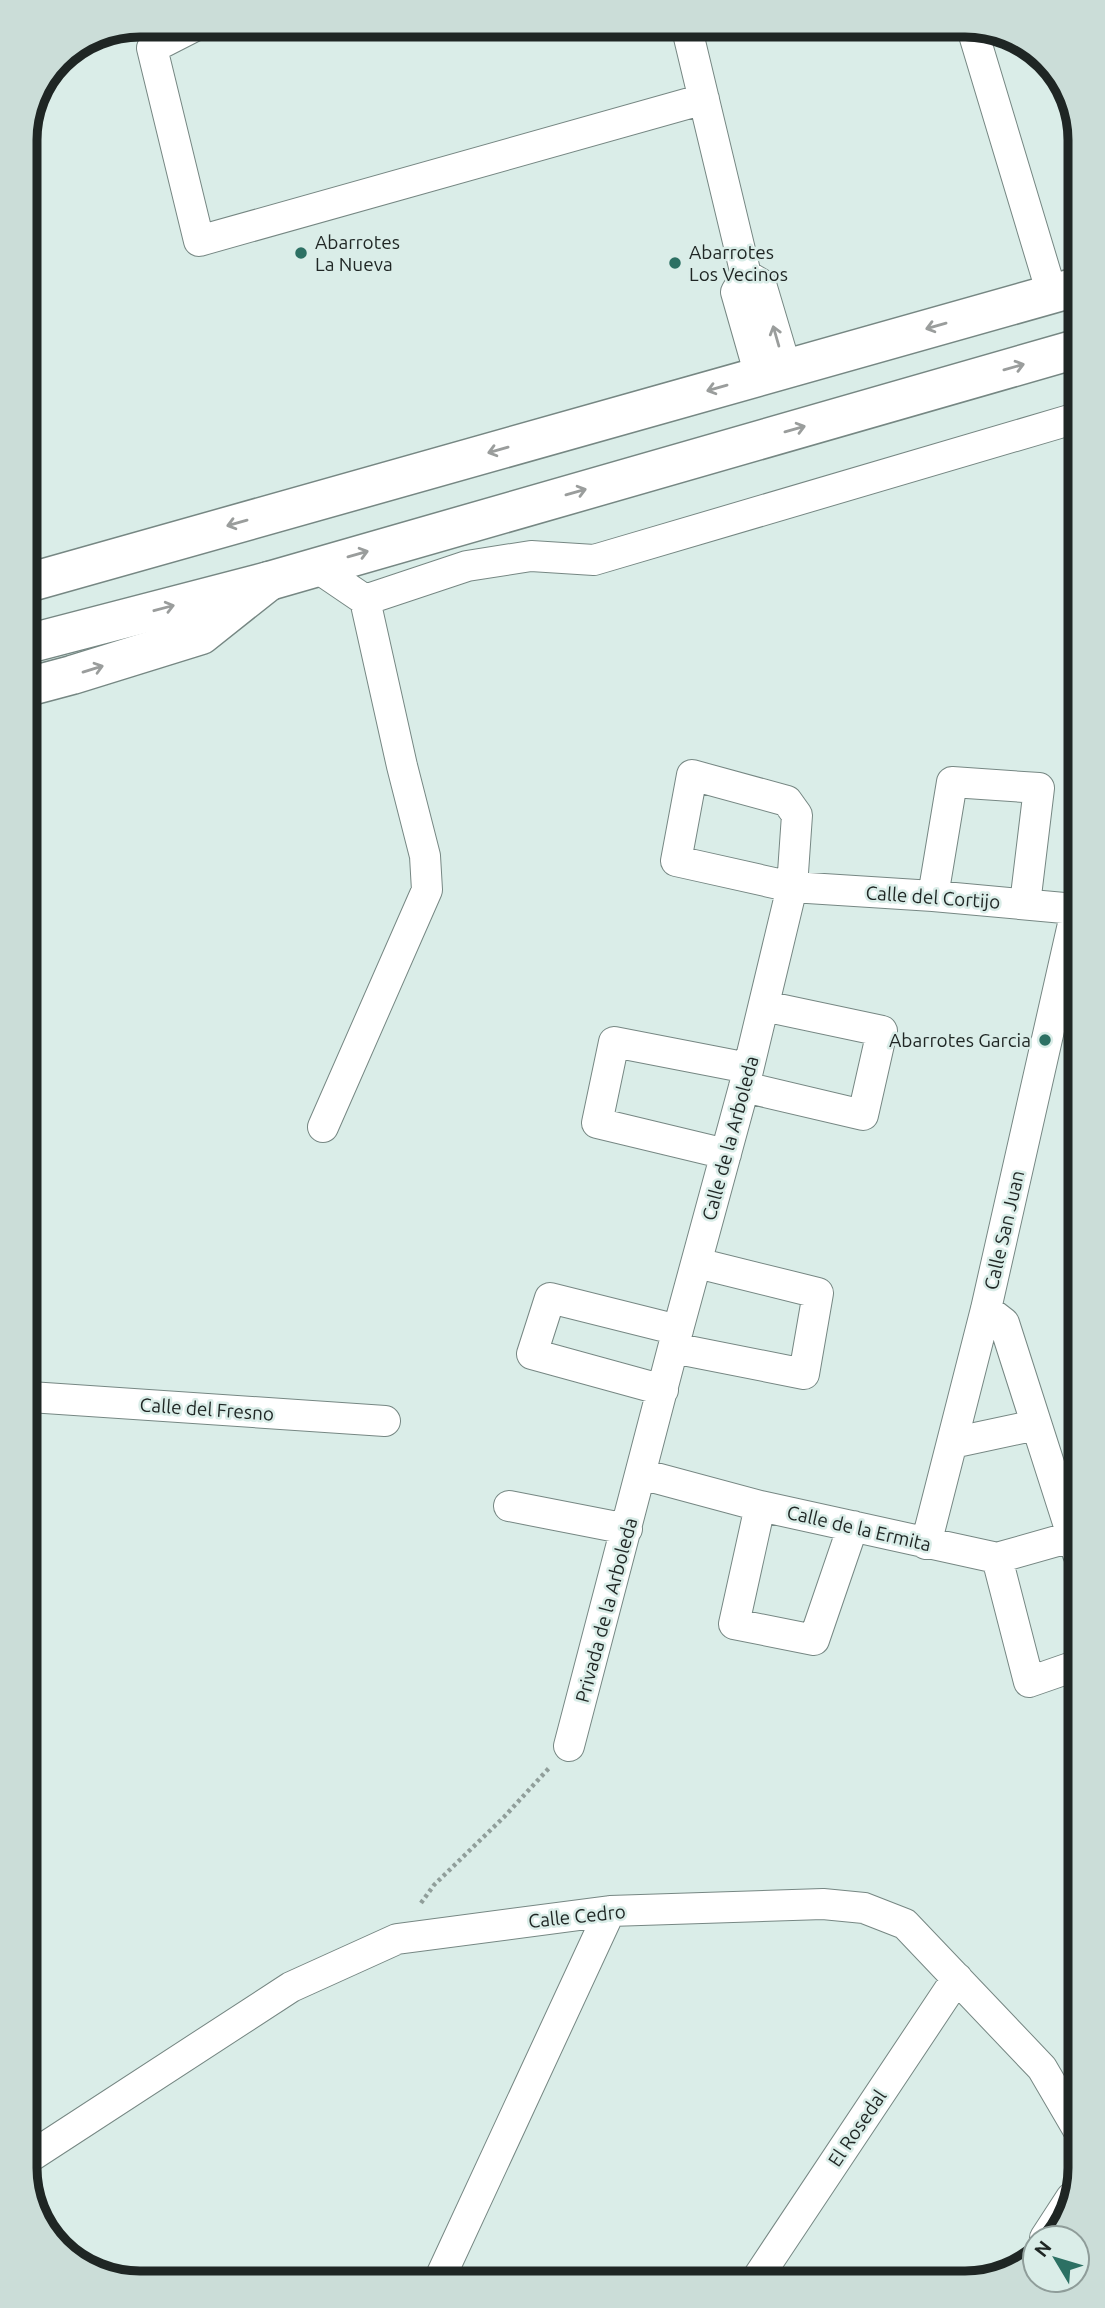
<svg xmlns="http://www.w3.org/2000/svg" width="1105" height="2308" font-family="Ubuntu,sans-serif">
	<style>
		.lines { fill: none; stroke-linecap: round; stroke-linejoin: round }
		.minor-casing { stroke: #768783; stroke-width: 32 }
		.primary-casing { stroke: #768783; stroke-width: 41 }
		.trunk-casing { stroke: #768783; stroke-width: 41 }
		.path { stroke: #909e9a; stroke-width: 4.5; stroke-dasharray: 3.5 3.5; stroke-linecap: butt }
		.minor { stroke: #fff; stroke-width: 30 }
		.primary { stroke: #fff; stroke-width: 38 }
		.trunk { stroke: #fff; stroke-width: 38 }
		.oneway { stroke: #9a9d9c }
		.poi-dot { fill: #2c7063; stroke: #daede8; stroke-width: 2.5 }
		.labels { text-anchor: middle; stroke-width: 5; stroke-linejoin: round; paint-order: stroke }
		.poi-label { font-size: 19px; fill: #1f2624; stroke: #daede8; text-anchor: start }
		.street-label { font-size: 19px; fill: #1f2624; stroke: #daede8 }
		.rim { fill: none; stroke: #1f2624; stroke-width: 9 }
	</style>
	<rect width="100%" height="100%" fill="#daede8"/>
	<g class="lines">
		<defs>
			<path id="minor" d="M 197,25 L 152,48 L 199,241 L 704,99
				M 686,25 L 746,275 L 736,292 L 760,376
				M 971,25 L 1052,294
				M 746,275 L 761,284 L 786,368
				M 315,566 L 365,600 L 402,766 L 425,856 L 427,890 L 323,1127
				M 365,600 L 467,566 L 531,556 L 594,560 L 1073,419
				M 933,896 L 952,782 L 1039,788 L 1025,904
				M 744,1087 L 863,1115 L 882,1031 L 764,1006
				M 726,1154 L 597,1123 L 614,1042 L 748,1068
				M 986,1309 L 1004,1323 L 1078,1554
				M 673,1348 L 804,1374 L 818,1293 L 697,1263
				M 663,1390 L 532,1354 L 550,1298 L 678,1330
				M 30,1397 L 385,1421
				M 952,1443 L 1036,1425
				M 641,1474 L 760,1506 L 997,1558 L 1078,1535
				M 509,1506 L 627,1529
				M 760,1506 L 734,1624 L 814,1640 L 853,1526
				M 926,1544 L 986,1309 L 1075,915
				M 997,1558 L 1029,1682 L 1078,1665
				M 569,1746 L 673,1348 L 744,1087 L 792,887 L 797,815 L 787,801 L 692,775 L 676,861 L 792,887 L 933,896 L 1075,909
				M 33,2155 L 291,1987 L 397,1939 L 610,1911 L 823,1904 L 864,1908 L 905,1924 L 1042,2068 L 1080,2133
				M 1045,2238 L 1071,2198
				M 758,2277 L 957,1978
				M 439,2280 L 610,1911"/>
			<path id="primary" d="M 27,583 L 1073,288
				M 27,644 L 269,581 L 1073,350"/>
			<path id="trunk" d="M 27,687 L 72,675 L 201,635 L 269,581"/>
		</defs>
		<use href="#minor" class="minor-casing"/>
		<use href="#primary" class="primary-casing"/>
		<use href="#trunk" class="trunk-casing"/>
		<path class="path" d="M 421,1903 L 434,1885 L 504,1817 L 550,1767"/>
		<use href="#minor" class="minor"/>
		<use href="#primary" class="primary"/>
		<use href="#trunk" class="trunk"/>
	</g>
	<defs><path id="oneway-shaft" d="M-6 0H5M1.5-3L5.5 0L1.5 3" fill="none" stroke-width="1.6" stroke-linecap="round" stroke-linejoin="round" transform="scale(1.75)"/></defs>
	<g class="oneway">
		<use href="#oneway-shaft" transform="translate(936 326) rotate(164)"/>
		<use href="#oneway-shaft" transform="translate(776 336) rotate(-106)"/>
		<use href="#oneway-shaft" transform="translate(1014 367) rotate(-16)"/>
		<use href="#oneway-shaft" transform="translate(717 388) rotate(164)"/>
		<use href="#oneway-shaft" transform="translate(795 429) rotate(-16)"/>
		<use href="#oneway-shaft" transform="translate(498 450) rotate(164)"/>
		<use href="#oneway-shaft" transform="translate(576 492) rotate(-16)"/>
		<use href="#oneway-shaft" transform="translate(237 523) rotate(164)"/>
		<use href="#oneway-shaft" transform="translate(358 554) rotate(-16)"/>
		<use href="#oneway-shaft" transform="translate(164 608) rotate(-15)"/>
		<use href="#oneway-shaft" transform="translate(93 669) rotate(-17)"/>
	</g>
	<g class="poi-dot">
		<circle cx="301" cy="253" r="7"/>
		<circle cx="675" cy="263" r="7"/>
		<circle cx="1045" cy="1040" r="7"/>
	</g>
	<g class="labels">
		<g class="poi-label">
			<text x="315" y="249">Abarrotes<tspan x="315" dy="22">La Nueva</tspan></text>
			<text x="689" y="259">Abarrotes<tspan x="689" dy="22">Los Vecinos</tspan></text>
			<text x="1031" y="1047" text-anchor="end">Abarrotes Garcia</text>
		</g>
		<g class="street-label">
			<text transform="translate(933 897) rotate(4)" y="7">Calle del Cortijo</text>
			<text transform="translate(730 1138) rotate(-75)" y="7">Calle de la Arboleda</text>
			<text transform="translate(1004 1230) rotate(-77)" y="7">Calle San Juan</text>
			<text transform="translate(207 1409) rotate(4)" y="7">Calle del Fresno</text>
			<text transform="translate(859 1528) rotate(13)" y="7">Calle de la Ermita</text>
			<text transform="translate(606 1610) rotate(-75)" y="7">Privada de la Arboleda</text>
			<text transform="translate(577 1916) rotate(-6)" y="7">Calle Cedro</text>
			<text transform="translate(857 2128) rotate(-56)" y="7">El Rosedal</text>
		</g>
	</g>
	<path d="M0 0H1105V2308H0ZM140 37H965A103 103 0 0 1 1068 140V2168A103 103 0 0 1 965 2271H140A103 103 0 0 1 37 2168V140A103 103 0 0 1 140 37Z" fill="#cbddd8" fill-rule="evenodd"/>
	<path class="rim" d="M140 37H965A103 103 0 0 1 1068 140V2168A103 103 0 0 1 965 2271H140A103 103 0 0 1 37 2168V140A103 103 0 0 1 140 37Z"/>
	<g transform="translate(1056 2259) rotate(308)"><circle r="33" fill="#daede8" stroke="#8f9d9a" stroke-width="2"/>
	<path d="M0-5L12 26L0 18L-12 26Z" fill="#2c7063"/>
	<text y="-10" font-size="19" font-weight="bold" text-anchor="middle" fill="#1f2624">N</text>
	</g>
</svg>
